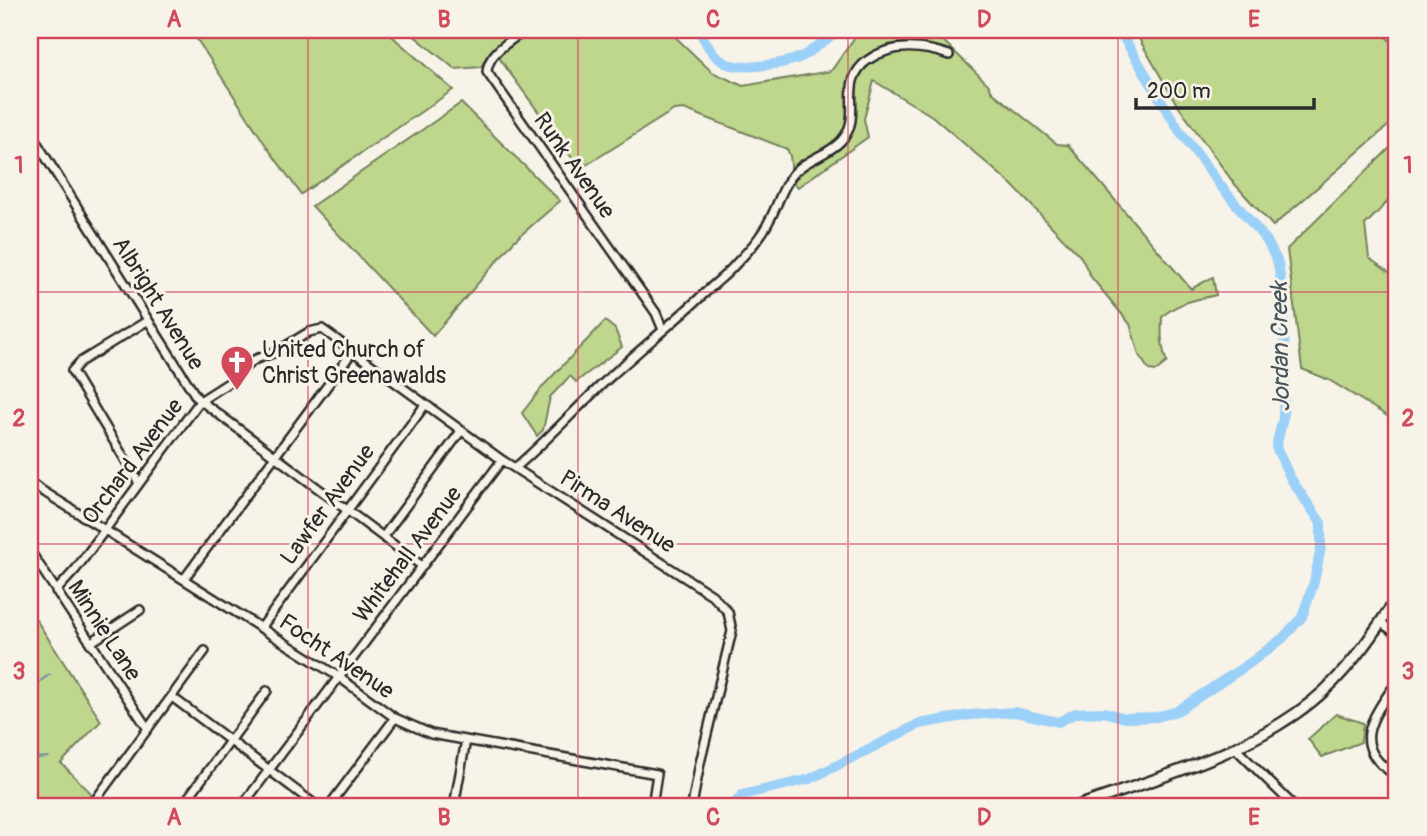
<svg xmlns="http://www.w3.org/2000/svg" width="1427" height="836" font-family="Pangolin,sans-serif">
	<style>
		.green { fill: #bed78d; stroke: #74815c; stroke-width: 2 }
		.lines { fill: none; stroke-linecap: round; stroke-linejoin: round }
		.stream { stroke: #6e8ea7; stroke-width: 2 }
		.river { stroke: #9bd0f9; stroke-width: 10 }
		.minor-casing { stroke: #2b2b2b; stroke-width: 12 }
		.major-casing { stroke: #2b2b2b; stroke-width: 14 }
		.minor { stroke: #f7f3e8; stroke-width: 7 }
		.major { stroke: #f7f3e8; stroke-width: 9 }
		.grid { fill: none; stroke: #d1495b; stroke-width: 2; stroke-opacity: 0.55 }
		.labels { text-anchor: middle; stroke-width: 6; stroke-linejoin: round; paint-order: stroke }
		.street-label { font-size: 23px; fill: #2b2b2b; stroke: #f7f3e8 }
		.poi-label { font-size: 23px; fill: #2b2b2b; stroke: #f7f3e8; text-anchor: start }
		.water-label { font-size: 24px; font-style: italic; fill: #47545e; stroke: #f7f3e8 }
		.neatline { fill: none; stroke: #d1495b; stroke-width: 2.5 }
		.grid-label { font-size: 23px; text-anchor: middle; font-weight: bold; fill: #d1495b }
	</style>
	<rect width="100%" height="100%" fill="#f7f3e8"/>
	<filter id="ink" filterUnits="userSpaceOnUse"><feTurbulence type="fractalNoise" baseFrequency=".0143" numOctaves="2"/><feDisplacementMap in="SourceGraphic" scale="14" xChannelSelector="R" yChannelSelector="G"/><feConvolveMatrix kernelMatrix="1 2 1 2 8 2 1 2 1" color-interpolation-filters="sRGB"/></filter>
	<g filter="url(#ink)">
		<path class="green" d="M 191,30 L 385,30 L 453,90 L 301,194 L 267,147 Z
			M 407,30 L 668,30 L 712,72 L 743,86 L 831,71 L 860,30 L 932,30 L 988,84 L 992,92 L 1057,144 L 1068,145 L 1191,289 L 1213,277 L 1216,295 C 1196,300 1177,302 1162,317 C 1161,333 1161,347 1167,362 L 1156,371 L 1149,370 L 1139,355 L 1130,324 L 1091,277 L 1081,257 L 1011,184 L 932,116 L 874,81 L 864,119 L 868,137 L 798,187 L 793,183 L 790,156 L 787,149 L 684,109 L 674,110 L 580,169 L 494,51 L 487,56 L 481,67 L 455,69 Z
			M 1134,30 L 1379,30 L 1389,40 L 1397,36 L 1397,118 L 1273,226 L 1233,182 L 1176,103 Z
			M 461,103 L 560,201 L 514,241 L 433,336 L 312,206 Z
			M 1397,141 L 1397,192 L 1365,225 L 1369,258 L 1397,278 L 1397,422 L 1329,380 L 1302,369 L 1287,249 Z
			M 605,321 L 615,329 L 622,347 L 576,382 L 570,376 L 550,397 L 543,430 L 537,436 L 522,413 L 544,385 Z
			M 30,610 L 101,721 L 61,763 L 91,793 L 82,806 L 30,806 Z
			M 1336,714 L 1363,723 L 1361,742 L 1322,757 L 1308,739 Z"/>
		<g class="lines">
			<path class="stream" d="M 48,757 L 37,758 L 35,685 L 50,674"/>
			<path class="river" d="M 699,30 C 705,41 711,54 722,61 C 736,72 787,64 803,56 C 815,49 827,38 839,30
				M 732,806 L 742,795 L 810,779 L 919,724 L 970,715 L 1015,712 L 1058,722 L 1076,713 L 1104,712 L 1125,718 L 1157,717 L 1177,711 L 1250,663 L 1283,638 L 1302,617 L 1314,582 L 1321,547 L 1321,523 L 1291,479 L 1276,447 L 1283,418 L 1285,365 L 1283,298 L 1278,263 L 1267,241 L 1220,185 L 1179,130 L 1119,30"/>
			<defs>
				<path id="minor" d="M 525,30 C 511,41 488,52 487,72 L 656,313 L 663,330
					M 30,132 L 197,398 L 422,566
					M 515,468 C 549,439 578,406 611,376 C 642,348 675,321 706,292 C 715,283 725,276 733,267 C 746,253 761,238 769,221 C 778,205 783,183 797,170 C 810,158 829,154 841,141 C 865,116 836,83 868,60 C 892,43 923,46 949,55
					M 30,483 L 339,677 L 395,718 L 431,734 L 657,774 L 652,806
					M 139,483 L 72,371 L 80,362 L 147,321
					M 383,537 L 461,431
					M 30,551 L 148,729
					M 184,579 L 353,351
					M 56,591 L 76,569 L 200,401 L 236,378 L 246,366 L 256,359 L 276,352 L 309,332 L 322,329 L 502,460 L 712,595 L 728,612 L 732,631 L 700,763 L 692,806
					M 1380,622 L 1397,634
					M 261,628 L 425,405
					M 90,643 L 140,610
					M 1397,682 C 1372,717 1348,747 1397,776
					M 172,697 L 317,806
					M 1235,748 L 1294,806
					M 91,806 L 205,651
					M 182,806 L 267,691
					M 242,806 L 502,460
					M 329,806 L 395,718
					M 454,806 L 466,740"/>
				<path id="major" d="M 1078,806 C 1158,778 1262,749 1324,691 C 1353,664 1375,631 1397,598"/>
			</defs>
			<use href="#minor" class="minor-casing"/>
			<use href="#major" class="major-casing"/>
			<use href="#minor" class="minor"/>
			<use href="#major" class="major"/>
		</g>
	</g>
	<path class="grid" d="M 308,30 L 308,806M 578,30 L 578,806M 848,30 L 848,806M 1118,30 L 1118,806M 30,292 L 1397,292M 30,544 L 1397,544"/>
	<defs>
		<symbol id="church-pin" viewBox="-11 -11 22 30"><path d="M0 17L-7.5 6A9.5 9.5 0 1 1 7.5 6Z" fill="#d1495b" stroke="#f7f3e8"/><path d="M-1.2-6h2.4v3.5h3.3v2.4h-3.3V6h-2.4V-.1h-3.3v-2.4h3.3Z" fill="#fff"/></symbol>
	</defs>
	<g fill-rule="evenodd">
		<use href="#church-pin" x="218" y="343" width="38" height="52"/>
	</g>
	<g class="labels">
		<g class="street-label">
			<text transform="translate(575 165) rotate(55)" y="8">Runk Avenue</text>
			<text transform="translate(159 303) rotate(58)" y="8">Albright Avenue</text>
			<text transform="translate(132 461) rotate(-53)" y="8">Orchard Avenue</text>
			<text transform="translate(327 504) rotate(-54)" y="8">Lawfer Avenue</text>
			<text transform="translate(618 511) rotate(33)" y="8">Pirma Avenue</text>
			<text transform="translate(407 554) rotate(-53)" y="8">Whitehall Avenue</text>
			<text transform="translate(105 630) rotate(57)" y="8">Minnie Lane</text>
			<text transform="translate(337 656) rotate(34)" y="8">Focht Avenue</text>
		</g>
		<g class="poi-label">
			<text x="262" y="357">United Church of<tspan x="262" dy="26">Christ Greenawalds</tspan></text>
		</g>
		<g class="water-label">
			<text transform="translate(1280 347) rotate(-91)" y="8">Jordan Creek</text>
		</g>
	</g>
	<rect width="1427" height="836" fill="none" stroke="#f7f3e8" stroke-width="77"/>
	<path d="M1136 98v10h178v-10" fill="none" stroke="#2b2b2b" stroke-width="3.5"/>
	<text x="1147" y="98" font-size="21" fill="#2b2b2b" stroke="#f7f3e8" stroke-width="5" paint-order="stroke">200 m</text>
	<rect x="38" y="38" width="1350" height="760" class="neatline"/>
	<g class="grid-label">
		<text x="174" y="27">A</text>
		<text x="444" y="27">B</text>
		<text x="713" y="27">C</text>
		<text x="984" y="27">D</text>
		<text x="1254" y="27">E</text>
		<text x="19" y="173">1</text>
		<text x="1408" y="173">1</text>
		<text x="19" y="426">2</text>
		<text x="1408" y="426">2</text>
		<text x="19" y="679">3</text>
		<text x="1408" y="679">3</text>
		<text x="174" y="825">A</text>
		<text x="444" y="825">B</text>
		<text x="713" y="825">C</text>
		<text x="984" y="825">D</text>
		<text x="1254" y="825">E</text>
	</g>
</svg>
